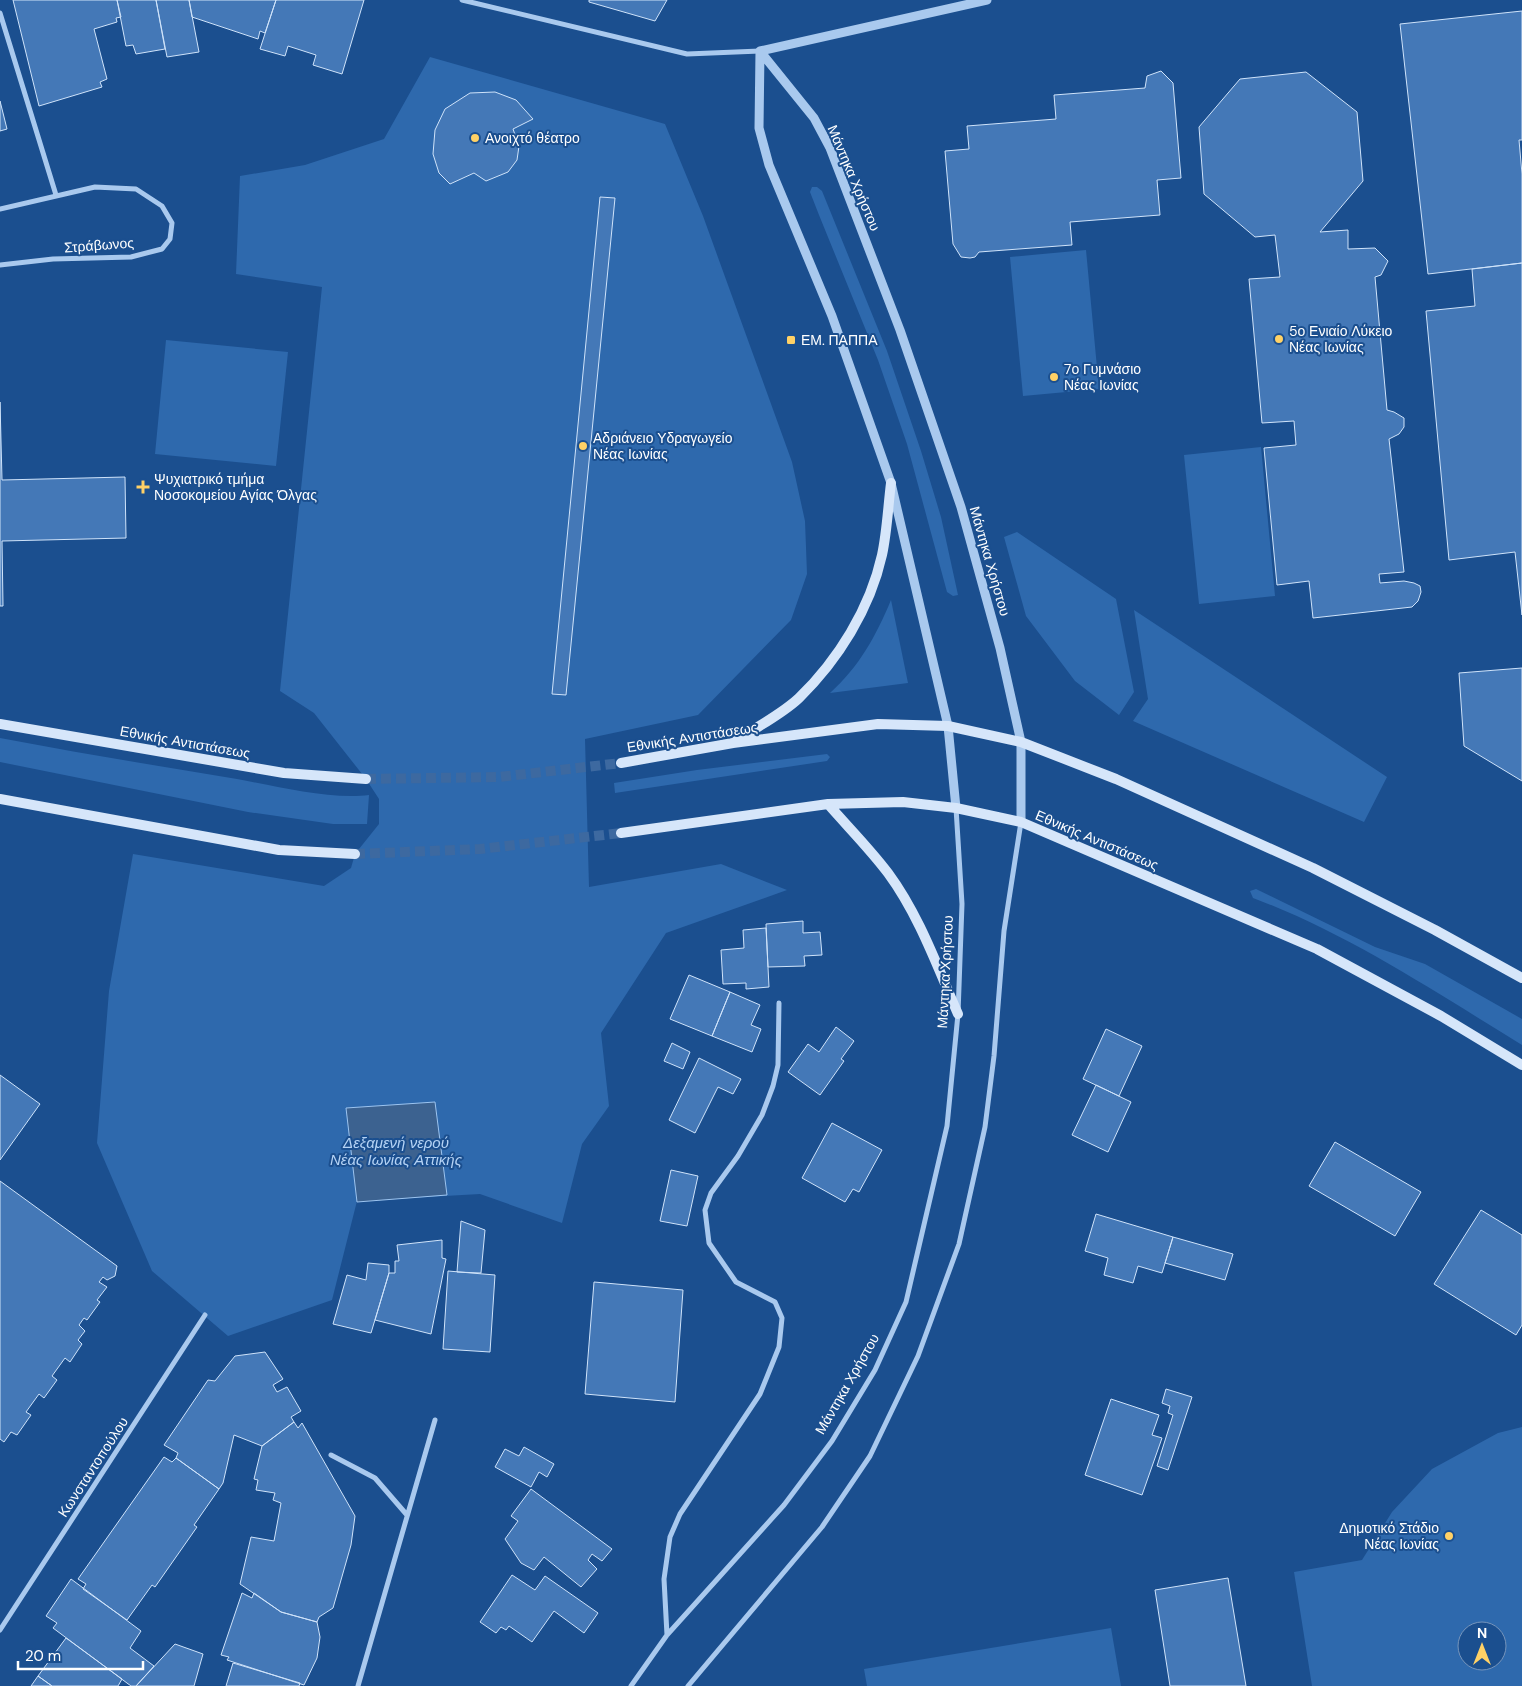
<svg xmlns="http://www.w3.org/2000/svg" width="1522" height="1686" font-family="'DM Sans',sans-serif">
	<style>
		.green { fill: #2e69ad; fill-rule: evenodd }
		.water { fill: #3c6290; stroke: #9cc4f0 }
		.building { fill: #4478b7; stroke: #cfe3fa }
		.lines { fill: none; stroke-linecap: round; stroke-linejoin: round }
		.secondary-tunnel { stroke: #3d69a0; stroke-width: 10; stroke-dasharray: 10 5; stroke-linecap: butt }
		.minor { stroke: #a9c9ee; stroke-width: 5 }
		.tertiary { stroke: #a9c9ee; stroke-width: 9 }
		.secondary { stroke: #d6e6fa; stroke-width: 10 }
		.poi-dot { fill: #ffd166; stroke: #1b4f8f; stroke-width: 2 }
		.labels { text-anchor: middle; stroke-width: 4; stroke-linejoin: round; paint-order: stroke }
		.poi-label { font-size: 14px; fill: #fff; stroke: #1b4f8f; text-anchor: start }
		.street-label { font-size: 14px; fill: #fff; stroke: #1b4f8f }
		.water-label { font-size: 15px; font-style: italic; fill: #b5d3f5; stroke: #1b4f8f }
	</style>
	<rect width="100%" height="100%" fill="#1b4f8f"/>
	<path class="green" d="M 430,57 L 665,124 L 703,216 L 792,462 L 805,521 L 807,574 L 791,620 L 698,715 L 585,739 L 589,887 L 721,864 L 787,890 L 666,933 L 601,1033 L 609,1106 L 582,1144 L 562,1223 L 480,1194 L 357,1201 L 332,1300 L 228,1336 L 152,1271 L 97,1143 L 109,991 L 133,854 L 324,886 L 351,868 L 355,854 L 379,824 L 379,799 L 366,779 L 314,713 L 280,691 L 322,287 L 236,274 L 240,176 L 305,165 L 384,139 Z
		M 812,187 L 817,187 L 822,191 L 887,351 L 921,451 L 941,517 L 958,595 L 953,596 L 947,592 L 907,444 L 878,360 L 819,215 L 810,192 Z
		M 1086,250 L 1099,389 L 1023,396 L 1010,257 Z
		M 166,340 L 288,352 L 276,466 L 155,454 Z
		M 1261,447 L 1275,596 L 1199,604 L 1184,455 Z
		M 1017,532 L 1116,599 L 1134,692 L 1119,715 L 1075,681 L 1026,616 L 1004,537 Z
		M 891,600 L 908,683 L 830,693 C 859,667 876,636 891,600 Z
		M 1134,610 L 1387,777 L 1364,822 L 1133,721 L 1148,699 Z
		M 0,738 C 79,753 158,766 237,779 C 276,786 331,800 369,795 L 367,824 L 333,824 L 248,812 L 0,762 Z
		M 827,754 L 830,757 L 827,761 L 615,793 L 614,783 L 697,770 Z
		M 1256,889 L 1375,947 L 1425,964 L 1522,1019 L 1522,1045 C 1437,993 1347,933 1253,898 L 1250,891 Z
		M 1522,1427 L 1522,1686 L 1312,1686 L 1294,1572 L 1362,1560 L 1392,1512 L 1432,1469 L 1498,1433 ZM 1467,1631 L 1497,1631 L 1497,1661 L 1467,1661 Z
		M 1111,1628 L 1121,1686 L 867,1686 L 864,1669 Z"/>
	<path class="water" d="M 435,1102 L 447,1195 L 357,1202 L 346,1108 Z"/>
	<path class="building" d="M 13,0 L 117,0 L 121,17 L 116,18 L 117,22 L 94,29 L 107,79 L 100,82 L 102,87 L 39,106 Z
		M 117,0 L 156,0 L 165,49 L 136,54 L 133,45 L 126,46 Z
		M 156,0 L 189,0 L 199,52 L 167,57 Z
		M 189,0 L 276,0 L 265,33 L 260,31 L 258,39 L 192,17 Z
		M 276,0 L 364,0 L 342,74 L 313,65 L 316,55 L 288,46 L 285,56 L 260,49 Z
		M 589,0 L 667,0 L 655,21 L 589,2 Z
		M 1522,11 L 1522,140 L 1519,140 L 1522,174 L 1522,263 L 1428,274 L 1400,24 Z
		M 1161,71 L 1173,83 L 1181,178 L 1157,180 L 1160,215 L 1070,222 L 1072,245 L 979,252 L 975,257 L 970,258 L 961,257 L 953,244 L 945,151 L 969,149 L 967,126 L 1056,119 L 1054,95 L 1145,88 L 1147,76 Z
		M 1306,72 L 1357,112 L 1363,181 L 1320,232 L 1348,230 L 1348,249 L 1375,248 L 1388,261 L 1381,275 L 1375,277 L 1387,410 L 1394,412 L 1404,418 L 1404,427 L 1399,434 L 1389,439 L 1404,572 L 1379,574 L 1380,583 L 1404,581 L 1414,583 L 1420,586 L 1421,592 L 1418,601 L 1412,607 L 1313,618 L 1309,581 L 1277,585 L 1264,448 L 1296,445 L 1294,421 L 1262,423 L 1249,279 L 1280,277 L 1275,235 L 1255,237 L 1204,194 L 1199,127 L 1240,79 Z
		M 495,92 L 516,100 L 533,119 L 513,129 L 519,146 L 517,160 L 508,172 L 486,181 L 474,173 L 450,184 L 439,173 L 433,154 L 435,130 L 445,109 L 470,93 Z
		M 0,101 L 7,129 L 0,131 Z
		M 600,197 L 615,198 L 566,695 L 552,694 Z
		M 1522,263 L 1522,615 L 1515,552 L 1449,560 L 1426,311 L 1475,306 L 1472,269 Z
		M 0,402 L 2,480 L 125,477 L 126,538 L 2,541 L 3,606 L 0,606 Z
		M 1522,668 L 1522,781 L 1464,746 L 1459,673 Z
		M 803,921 L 803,933 L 820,932 L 822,955 L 804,956 L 805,966 L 768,967 L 766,924 Z
		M 766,928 L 769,987 L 746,989 L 746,983 L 723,984 L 721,950 L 744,948 L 743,930 Z
		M 689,975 L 730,992 L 712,1036 L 670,1019 Z
		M 730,992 L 760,1005 L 751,1025 L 761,1029 L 752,1052 L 712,1036 Z
		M 836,1027 L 854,1041 L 841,1059 L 844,1061 L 820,1095 L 788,1072 L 808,1044 L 819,1052 Z
		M 1106,1029 L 1142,1046 L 1119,1096 L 1083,1079 Z
		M 672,1043 L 690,1052 L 683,1069 L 664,1061 Z
		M 699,1058 L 741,1079 L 733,1094 L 718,1087 L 695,1133 L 669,1120 Z
		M 0,1075 L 40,1104 L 0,1160 Z
		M 1096,1085 L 1131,1102 L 1108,1152 L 1072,1135 Z
		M 832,1123 L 882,1150 L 859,1192 L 853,1189 L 845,1202 L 802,1178 Z
		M 1335,1142 L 1421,1192 L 1395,1236 L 1309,1186 Z
		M 671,1170 L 698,1176 L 687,1226 L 660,1221 Z
		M 0,1181 L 117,1266 L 115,1276 L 107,1280 L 103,1277 L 99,1282 L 107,1287 L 97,1300 L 100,1302 L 87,1320 L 84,1318 L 79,1325 L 85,1331 L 78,1340 L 82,1344 L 70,1362 L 65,1358 L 52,1376 L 57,1380 L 44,1398 L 39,1394 L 26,1412 L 31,1415 L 17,1435 L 11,1432 L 4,1442 L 0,1439 Z
		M 1481,1210 L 1522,1235 L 1522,1325 L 1516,1335 L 1434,1284 Z
		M 1096,1214 L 1173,1237 L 1162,1273 L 1138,1266 L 1133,1283 L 1104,1275 L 1108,1258 L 1085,1251 Z
		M 461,1221 L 485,1230 L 481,1273 L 457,1272 Z
		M 1173,1237 L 1233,1254 L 1225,1280 L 1165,1263 Z
		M 442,1240 L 442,1258 L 446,1259 L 431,1334 L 375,1320 L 389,1273 L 395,1273 L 395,1261 L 399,1261 L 397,1245 Z
		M 368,1263 L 389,1265 L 389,1273 L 371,1333 L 333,1324 L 347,1275 L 366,1280 Z
		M 448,1271 L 495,1275 L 490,1352 L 443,1349 Z
		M 594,1282 L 683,1290 L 675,1402 L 585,1394 Z
		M 265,1352 L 283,1379 L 273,1385 L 277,1392 L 287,1387 L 301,1411 L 291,1417 L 294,1422 L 262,1446 L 234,1435 L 223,1483 L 219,1489 L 176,1458 L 178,1453 L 164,1445 L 208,1380 L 215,1381 L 235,1356 Z
		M 1166,1389 L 1192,1397 L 1168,1470 L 1157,1466 L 1173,1415 L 1168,1413 L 1170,1406 L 1162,1403 Z
		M 1111,1399 L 1159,1415 L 1152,1435 L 1162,1438 L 1142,1495 L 1085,1475 Z
		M 294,1422 L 298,1428 L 302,1423 L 355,1516 L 351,1545 L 333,1608 L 319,1617 L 317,1622 L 281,1612 L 240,1584 L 251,1537 L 274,1541 L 281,1503 L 273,1500 L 275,1493 L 256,1490 L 258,1480 L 254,1479 L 262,1446 Z
		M 524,1447 L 554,1464 L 547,1477 L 539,1472 L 531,1487 L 495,1467 L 505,1449 L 519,1456 Z
		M 164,1457 L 172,1462 L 176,1458 L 219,1489 L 194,1525 L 197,1527 L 155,1587 L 152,1585 L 127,1620 L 83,1589 L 86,1584 L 78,1579 Z
		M 531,1489 L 612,1549 L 602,1561 L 592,1554 L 588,1560 L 597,1569 L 581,1587 L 544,1557 L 534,1570 L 521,1563 L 505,1539 L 518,1521 L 511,1516 Z
		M 512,1575 L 535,1590 L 545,1576 L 598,1613 L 584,1633 L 554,1611 L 532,1642 L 509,1626 L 506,1630 L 501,1627 L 496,1633 L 480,1622 Z
		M 1228,1578 L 1246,1686 L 1170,1686 L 1155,1590 Z
		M 71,1579 L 141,1631 L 130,1648 L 154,1666 L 136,1686 L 131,1686 L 53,1628 L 57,1623 L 46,1616 Z
		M 242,1593 L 252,1598 L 254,1593 L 281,1612 L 317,1622 L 320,1637 L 317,1658 L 304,1685 L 227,1660 L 229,1657 L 221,1655 Z
		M 66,1638 L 122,1679 L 118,1686 L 52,1686 L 38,1676 Z
		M 175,1644 L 203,1654 L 194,1686 L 136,1686 Z
		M 233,1663 L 300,1683 L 299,1686 L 226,1686 Z
		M 38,1676 L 52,1686 L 31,1686 Z"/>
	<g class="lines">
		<path class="secondary-tunnel" d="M 366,779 L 499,777 L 621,763
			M 355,854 L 480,849 L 621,833"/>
		<path class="minor" d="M 462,0 L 687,54 L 760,51
			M 0,13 L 56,195
			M 0,209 L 95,187 L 136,189 L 162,206 L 172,223 L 170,239 L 162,249 L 131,257 L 53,259 L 0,265
			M 331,1455 L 375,1478 L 407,1515
			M 0,1630 L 205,1315
			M 667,1635 L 664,1579 L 670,1537 L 680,1514 L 760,1394 L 779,1347 L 782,1318 L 775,1302 L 736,1282 L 709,1243 L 705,1210 L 711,1193 L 738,1156 L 762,1115 L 773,1086 L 778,1065 L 779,1003
			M 358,1686 L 435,1420
			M 631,1686 L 667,1635 L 784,1505 L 832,1441 L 875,1370 L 906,1302 L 947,1126 L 958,1014 L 962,904 L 956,808
			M 688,1686 L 822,1527 L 870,1456 L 918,1356 L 959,1244 L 985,1127 L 994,1056 L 1004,931 L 1021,822"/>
		<path class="tertiary" d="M 760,51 L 814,118 L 830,148 L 900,330 L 961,507 L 1000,648 L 1021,742 L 1021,822
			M 760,51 L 759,128 L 769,165 L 832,316 L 891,483 L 948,726 L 956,808
			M 760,51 L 987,0"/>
		<path class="secondary" d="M 0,724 L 284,773 L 366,779
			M 736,741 C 756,727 781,715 799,698 C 838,660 870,609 882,555 C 887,532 888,507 891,483
			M 621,763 L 733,743 L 878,724 L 948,726 L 1021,742 L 1116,779 L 1313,868 L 1435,930 L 1522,978
			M 0,799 L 279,850 L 355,854
			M 828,804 C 848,827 870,849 888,873 C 919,915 937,966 958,1014
			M 621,833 L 828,804 L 903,802 L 956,808 L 1021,822 L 1317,949 L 1441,1016 L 1522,1065"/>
	</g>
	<g class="poi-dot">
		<circle cx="475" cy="138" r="5"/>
		<circle cx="1279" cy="339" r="5"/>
		<rect x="786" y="335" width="10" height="10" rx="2.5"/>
		<circle cx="1054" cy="377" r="5"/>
		<circle cx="583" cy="446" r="5"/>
		<path d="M140.5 479.5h5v5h5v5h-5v5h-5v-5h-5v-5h5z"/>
		<circle cx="1449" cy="1536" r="5"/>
	</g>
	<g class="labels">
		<g class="poi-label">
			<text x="485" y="143">Ανοιχτό θέατρο</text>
			<text x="1289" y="336">5ο Ενιαίο Λύκειο<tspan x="1289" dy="16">Νέας Ιωνίας</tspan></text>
			<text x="801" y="345">ΕΜ. ΠΑΠΠΑ</text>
			<text x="1064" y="374">7ο Γυμνάσιο<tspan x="1064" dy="16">Νέας Ιωνίας</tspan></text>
			<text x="593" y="443">Αδριάνειο Υδραγωγείο<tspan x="593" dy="16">Νέας Ιωνίας</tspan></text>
			<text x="154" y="484">Ψυχιατρικό τμήμα<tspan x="154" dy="16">Νοσοκομείου Αγίας Όλγας</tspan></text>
			<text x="1439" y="1533" text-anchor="end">Δημοτικό Στάδιο<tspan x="1439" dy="16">Νέας Ιωνίας</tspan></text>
		</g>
		<g class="street-label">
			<text transform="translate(854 178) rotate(67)" y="5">Μάντηκα Χρήστου</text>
			<text transform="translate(99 245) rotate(-4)" y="5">Στράβωνος</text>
			<text transform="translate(990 561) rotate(74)" y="5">Μάντηκα Χρήστου</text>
			<text transform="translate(692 737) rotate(-9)" y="5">Εθνικής Αντιστάσεως</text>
			<text transform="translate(185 742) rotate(10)" y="5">Εθνικής Αντιστάσεως</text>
			<text transform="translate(1097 840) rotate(23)" y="5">Εθνικής Αντιστάσεως</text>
			<text transform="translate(945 972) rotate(-87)" y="5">Μάντηκα Χρήστου</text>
			<text transform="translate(847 1384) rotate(-60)" y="5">Μάντηκα Χρήστου</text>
			<text transform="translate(93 1467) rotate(-57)" y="5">Κωνσταντοπούλου</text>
		</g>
		<g class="water-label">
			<text x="396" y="1148">Δεξαμενή νερού<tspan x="396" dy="17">Νέας Ιωνίας Αττικής</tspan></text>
		</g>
	</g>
	<g transform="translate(1482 1646)"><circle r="24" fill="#1b4f8f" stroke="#7695bc"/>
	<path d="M0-4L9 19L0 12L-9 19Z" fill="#ffd166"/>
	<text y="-8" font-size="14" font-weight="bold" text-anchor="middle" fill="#ffffff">N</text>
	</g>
	<path d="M18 1661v8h125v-8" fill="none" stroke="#ffffff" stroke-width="2.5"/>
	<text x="25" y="1661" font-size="15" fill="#ffffff" stroke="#1b4f8f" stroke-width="4" paint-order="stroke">20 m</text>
</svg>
